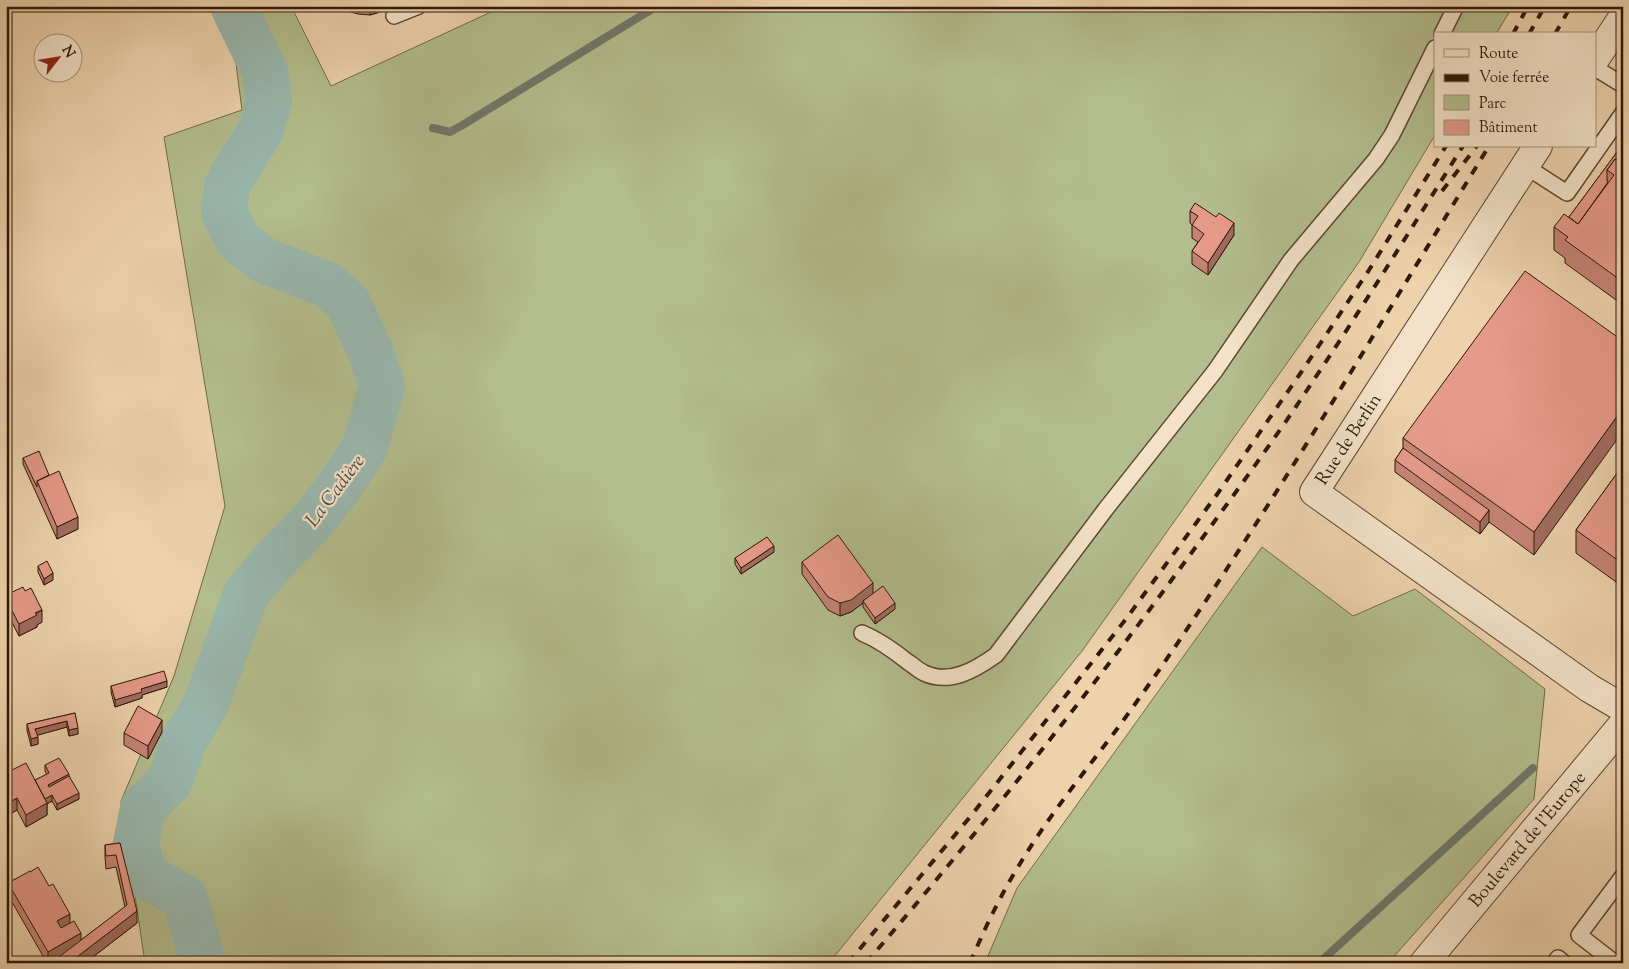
<svg xmlns="http://www.w3.org/2000/svg" width="1629" height="969" font-family="'Sorts Mill Goudy',serif">
	<style>
		.green { fill: #b3bd8d; stroke: #706b4a }
		.lines { fill: none; stroke-linecap: round; stroke-linejoin: round }
		.stream { stroke: #6e786a; stroke-width: 8 }
		.river { stroke: #99b7ad; stroke-width: 46 }
		.service-casing { stroke: #5d4730; stroke-width: 18 }
		.minor-casing { stroke: #5d4730; stroke-width: 30 }
		.tertiary-casing { stroke: #5d4730; stroke-width: 30 }
		.service { stroke: #f3e2c9; stroke-width: 15 }
		.minor { stroke: #f3e2c9; stroke-width: 28 }
		.tertiary { stroke: #f3e2c9; stroke-width: 28 }
		.rail { stroke: #2d1906; stroke-width: 4; stroke-dasharray: 9 9; stroke-linecap: butt }
		.wall { fill: #c68477; stroke: #2d1906 }
		.shaded-wall { fill: #a16c61; stroke: #2d1906 }
		.building { fill: #e69a8a; stroke: #2d1906 }
		.labels { text-anchor: middle; stroke-width: 4.5; stroke-linejoin: round; paint-order: stroke }
		.street-label { font-size: 18px; fill: #2d1906; stroke: #f3e2c9 }
		.water-label { font-size: 19px; font-style: italic; fill: #4d4838; stroke: #f3e2c9 }
	</style>
	<rect width="100%" height="100%" fill="#edd2ac"/>
	<filter id="stains"><feTurbulence type="fractalNoise" baseFrequency=".004" numOctaves="4"/><feColorMatrix values="0 0 0 0 .2 0 0 0 0 .09 0 0 0 0 .02 0 0 0 .5 -.17"/></filter>
	<radialGradient id="worn" r=".72"><stop offset=".6" stop-color="#630" stop-opacity="0"/><stop offset="1" stop-color="#630" stop-opacity=".3"/></radialGradient>
	<path class="green" d="M 217,6 L 291,6 L 331,86 L 504,6 L 1513,6 L 1496,34 L 1435,34 L 1435,135 L 1359,262 L 1082,651 L 829,963 L 145,963 L 121,801 L 174,676 L 225,506 L 164,137 L 242,110 L 231,25 Z
		M 1262,547 L 1353,616 L 1415,589 L 1545,689 L 1534,799 L 1388,963 L 985,963 L 1017,888 Z"/>
	<g class="lines">
		<path class="stream" d="M 433,128 L 450,132 L 461,126 L 657,6
			M 1319,963 L 1533,768"/>
		<path class="river" d="M 196,963 L 200,949 L 184,897 L 143,875 L 136,843 L 143,808 L 170,781 L 184,741 L 206,704 L 246,594 L 276,558 L 309,525 L 336,491 L 365,447 L 382,386 L 371,353 L 348,303 L 328,285 L 263,260 L 238,240 L 224,212 L 227,186 L 237,168 L 261,130 L 269,100 L 265,72 L 233,6"/>
		<defs>
			<path id="service" d="M 394,16 L 419,6
				M 1442,34 L 1456,6
				M 1595,68 L 1623,85
				M 1525,166 L 1567,193 L 1623,113
				M 862,633 C 879,640 893,650 908,662 C 913,665 918,670 924,673 C 950,685 975,670 996,655 L 1105,510 L 1215,371 L 1291,260 L 1376,159 L 1392,135 L 1435,48
				M 1554,963 L 1558,958 L 1564,963
				M 1615,963 L 1579,935 L 1623,876"/>
			<path id="minor" d="M 1595,59 L 1623,17
				M 1538,146 L 1314,492 L 1589,688 L 1623,708"/>
			<path id="tertiary" d="M 1424,963 L 1623,724"/>
		</defs>
		<use href="#service" class="service-casing"/>
		<use href="#minor" class="minor-casing"/>
		<use href="#tertiary" class="tertiary-casing"/>
		<use href="#service" class="service"/>
		<use href="#minor" class="minor"/>
		<use href="#tertiary" class="tertiary"/>
		<path class="rail" d="M 1513,34 L 1528,6
			M 1529,34 L 1545,6
			M 1555,34 L 1571,6
			M 1442,191 L 1477,146
			M 848,963 L 970,817 L 1126,619 L 1218,493 L 1302,371 L 1369,270 L 1446,146
			M 866,963 C 981,829 1091,691 1195,548 C 1236,492 1277,436 1315,378 C 1366,302 1414,224 1463,146
			M 970,963 C 984,930 999,898 1018,867 C 1047,818 1083,774 1117,729 C 1144,692 1170,655 1195,617 C 1298,463 1392,304 1489,146"/>
	</g>
	<path class="wall" d="M 342,6 L 388,6 L 380,12 L 370,15 L 358,14 L 347,11 Z
		M 1623,144 L 1623,305 L 1565,263 L 1565,258 L 1554,250 L 1554,227 L 1569,217 Z
		M 1190,211 L 1234,235 L 1208,275 L 1192,264 L 1192,251 L 1198,242 L 1192,238 L 1192,225 L 1190,223 Z
		M 1623,341 L 1534,555 L 1489,522 L 1480,534 L 1395,472 L 1395,460 L 1403,448 L 1403,438 Z
		M 23,458 L 49,475 L 78,529 L 57,539 L 23,464 Z
		M 1623,465 L 1623,587 L 1576,553 L 1576,530 Z
		M 774,552 L 741,574 L 735,564 L 735,558 Z
		M 802,562 L 873,594 L 895,609 L 875,624 L 863,607 L 863,603 L 851,612 L 840,616 L 828,610 L 802,574 Z
		M 38,566 L 53,580 L 44,585 L 38,572 Z
		M 6,595 L 42,622 L 37,625 L 37,627 L 19,636 L 6,611 Z
		M 111,686 L 167,687 L 142,695 L 142,698 L 115,707 L 111,692 Z
		M 75,713 L 78,734 L 69,736 L 67,727 L 37,735 L 38,744 L 31,746 L 27,730 L 27,724 Z
		M 162,732 L 148,759 L 124,745 L 124,733 Z
		M 45,765 L 69,776 L 79,799 L 57,810 L 52,801 L 47,804 L 47,815 L 26,827 L 17,810 L 10,814 L 6,807 L 6,773 L 35,780 L 47,775 L 45,771 Z
		M 120,843 L 137,923 L 85,963 L 51,963 L 56,959 L 50,963 L 47,963 L 8,895 L 8,883 L 30,872 L 70,923 L 81,940 L 125,907 L 116,867 L 106,869 L 105,857 L 105,845 Z"/>
	<path class="shaded-wall" d="M 370,6 L 388,6 L 380,12 L 370,15 Z
		M 1234,223 L 1234,235 L 1208,275 L 1208,263 Z
		M 1623,408 L 1623,431 L 1534,555 L 1534,532 Z
		M 1489,510 L 1489,522 L 1480,534 L 1480,522 Z
		M 78,517 L 78,529 L 57,539 L 57,527 Z
		M 774,546 L 774,552 L 741,574 L 741,568 Z
		M 53,573 L 53,580 L 44,585 L 44,579 Z
		M 873,583 L 873,596 L 863,601 L 863,603 L 851,612 L 840,616 L 840,603 Z
		M 895,603 L 895,609 L 875,624 L 875,618 Z
		M 42,610 L 42,622 L 37,625 L 37,627 L 19,636 L 19,624 Z
		M 167,681 L 167,687 L 142,695 L 142,698 L 115,707 L 115,700 L 141,689 Z
		M 162,720 L 162,732 L 148,759 L 148,746 Z
		M 67,721 L 67,727 L 35,736 L 35,729 Z
		M 78,728 L 78,734 L 69,736 L 69,730 Z
		M 38,737 L 38,744 L 31,746 L 31,739 Z
		M 69,774 L 69,780 L 48,791 L 48,785 Z
		M 79,793 L 79,799 L 57,810 L 57,804 Z
		M 52,795 L 52,801 L 47,804 L 47,815 L 26,827 L 26,815 L 43,800 Z
		M 17,798 L 17,810 L 10,814 L 10,802 Z
		M 137,911 L 137,923 L 85,963 L 69,963 Z
		M 70,914 L 70,926 L 57,933 L 57,921 Z
		M 81,933 L 81,945 L 50,963 L 48,963 L 48,952 Z"/>
	<path class="building" d="M 1623,144 L 1623,162 L 1622,163 L 1615,159 L 1607,170 L 1607,181 L 1608,182 L 1578,224 L 1569,217 Z
		M 1615,159 L 1622,163 L 1623,162 L 1623,282 L 1565,240 L 1568,237 L 1554,227 L 1564,214 L 1578,224 L 1614,175 L 1607,170 Z
		M 1195,203 L 1216,217 L 1219,213 L 1234,223 L 1208,263 L 1192,251 L 1204,234 L 1192,225 L 1198,216 L 1190,211 Z
		M 1525,271 L 1623,341 L 1623,408 L 1534,532 L 1403,438 Z
		M 1403,448 L 1489,510 L 1480,522 L 1395,460 Z
		M 39,451 L 49,475 L 37,481 L 37,487 L 23,458 Z
		M 1623,465 L 1623,564 L 1576,530 Z
		M 59,471 L 78,517 L 57,527 L 37,481 Z
		M 838,535 L 873,583 L 851,600 L 840,603 L 828,597 L 802,562 Z
		M 767,537 L 774,546 L 741,568 L 735,558 Z
		M 47,561 L 53,573 L 44,579 L 38,566 Z
		M 883,586 L 895,603 L 875,618 L 863,601 Z
		M 23,587 L 25,591 L 31,588 L 42,610 L 35,613 L 37,615 L 19,624 L 6,599 L 6,595 Z
		M 164,671 L 167,681 L 141,689 L 142,692 L 115,700 L 111,686 Z
		M 138,706 L 162,720 L 148,746 L 124,733 Z
		M 75,713 L 78,728 L 69,730 L 67,721 L 35,729 L 38,737 L 31,739 L 27,724 Z
		M 59,758 L 69,774 L 48,785 L 49,787 L 69,776 L 79,793 L 57,804 L 52,795 L 45,799 L 35,780 L 49,773 L 45,765 Z
		M 26,763 L 47,803 L 26,815 L 17,798 L 10,802 L 6,795 L 6,773 Z
		M 120,843 L 137,911 L 69,963 L 51,963 L 127,905 L 116,855 L 106,856 L 105,845 Z
		M 38,867 L 49,886 L 53,884 L 70,914 L 57,921 L 61,928 L 74,921 L 81,933 L 48,952 L 8,883 L 30,871 L 30,872 Z"/>
	<g class="labels">
		<g class="street-label">
			<text transform="translate(1348 439) rotate(-57)" y="6">Rue de Berlin</text>
			<text transform="translate(1527 839) rotate(-50)" y="6">Boulevard de l'Europe</text>
		</g>
		<g class="water-label">
			<text transform="translate(334 490) rotate(-53)" y="7">La Cadière</text>
		</g>
	</g>
	<rect width="1629" height="969" fill="none" stroke="#edd2ac" stroke-width="25"/>
	<rect x="8" y="8" width="1614" height="954" fill="none" stroke="#2d1906" stroke-width="2.5"/>
	<rect x="12" y="12" width="1604" height="944" fill="none" stroke="#2d1906"/>
	<rect x="1434" y="32" width="162" height="115" fill="#f3e2c9" stroke="#a4927b"/>
	<rect x="1444" y="49" width="25" height="8" fill="#f3e2c9" stroke="#a4927b"/>
	<text x="1479" y="58" font-size="15" fill="#2d1906">Route</text>
	<rect x="1444" y="74" width="25" height="8" fill="#2d1906" stroke="#a4927b"/>
	<text x="1479" y="82" font-size="15" fill="#2d1906">Voie ferrée</text>
	<rect x="1444" y="95" width="25" height="15" fill="#b3bd8d" stroke="#a4927b"/>
	<text x="1479" y="108" font-size="15" fill="#2d1906">Parc</text>
	<rect x="1444" y="120" width="25" height="15" fill="#e69a8a" stroke="#a4927b"/>
	<text x="1479" y="132" font-size="15" fill="#2d1906">Bâtiment</text>
	<g transform="translate(58 58) rotate(59)"><circle r="24" fill="#f3e2c9" stroke="#a4927b"/>
	<path d="M0-4L9 19L0 12L-9 19Z" fill="#8f2418"/>
	<text y="-8" font-size="14" font-weight="bold" text-anchor="middle" fill="#2d1906">N</text>
	</g>
	<rect width="100%" height="100%" filter="url(#stains)"/>
	<rect width="100%" height="100%" fill="url(#worn)"/>
</svg>
